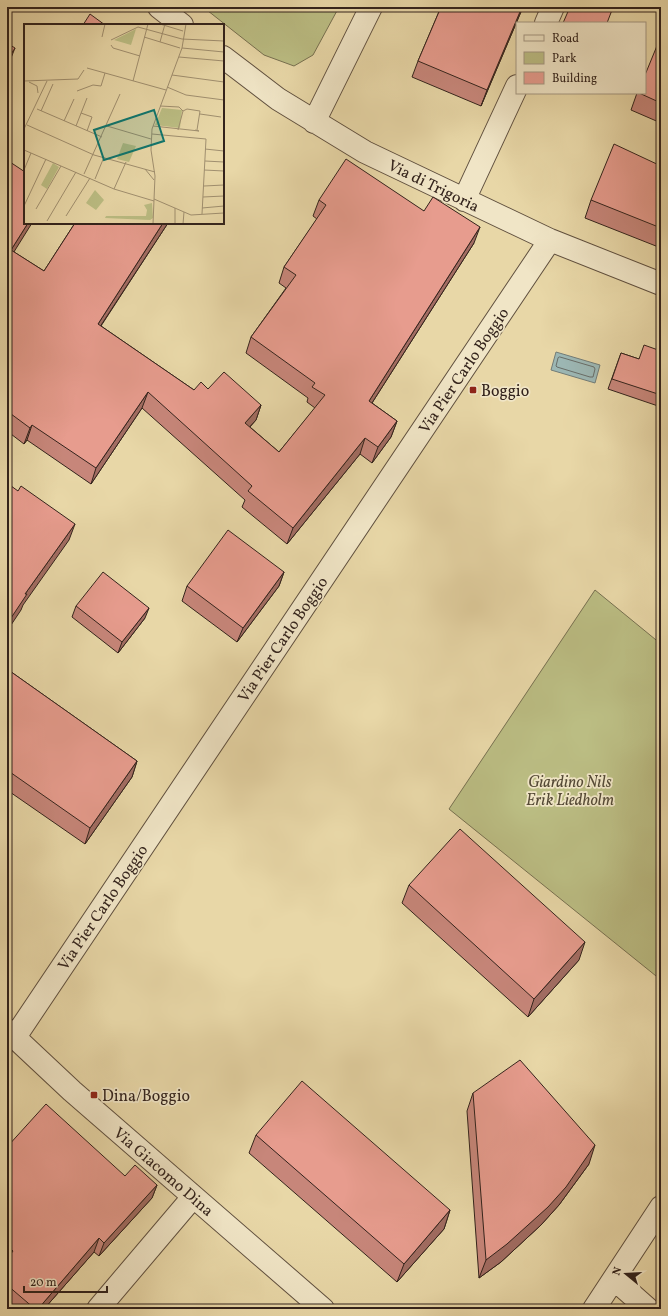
<svg xmlns="http://www.w3.org/2000/svg" width="668" height="1316" font-family="Vollkorn,serif">
	<style>
		.green { fill: #bbbd83; stroke: #777050 }
		.water { fill: #9cb7b4; stroke: #727c77 }
		.lines { fill: none; stroke-linecap: round; stroke-linejoin: round }
		.shore { stroke: #686d68; stroke-width: 1 }
		.minor-casing { stroke: #60503f; stroke-width: 24 }
		.minor { stroke: #f0e5c6; stroke-width: 22 }
		.wall { fill: #c7867a; stroke: #33231c }
		.shaded-wall { fill: #a26d63; stroke: #33231c }
		.building { fill: #e79c8e; stroke: #33231c }
		.poi-dot { fill: #8f2418; stroke: #f0e5c6; stroke-width: 1.5 }
		.labels { text-anchor: middle; stroke-width: 3.5; stroke-linejoin: round; paint-order: stroke }
		.street-label { font-size: 16px; fill: #33231c; stroke: #f0e5c6 }
		.poi-label { font-size: 16px; fill: #33231c; stroke: #f0e5c6; text-anchor: start }
		.park-label { font-size: 16px; font-style: italic; fill: #554a36; stroke: #f0e5c6 }
		.inset-road { fill: none; stroke: #a08f6f; stroke-width: 1 }
		.view { fill: #0f766e; fill-opacity: 0.15; stroke: #0f766e; stroke-width: 2 }
		.inset-edge { fill: none; stroke: #33231c; stroke-width: 2 }
	</style>
	<rect width="100%" height="100%" fill="#e8d7a7"/>
	<filter id="stains"><feTurbulence type="fractalNoise" baseFrequency=".005" numOctaves="4"/><feColorMatrix values="0 0 0 0 .2 0 0 0 0 .09 0 0 0 0 .02 0 0 0 .5 -.17"/></filter>
	<radialGradient id="worn" r=".72"><stop offset=".6" stop-color="#630" stop-opacity="0"/><stop offset="1" stop-color="#630" stop-opacity=".3"/></radialGradient>
	<path class="green" d="M 203,7 L 339,7 L 313,55 L 294,66 L 264,55 Z
		M 595,590 L 661,644 L 661,980 L 449,809 Z"/>
	<path class="water" d="M 556,352 L 600,365 L 595,383 L 551,370 Z"/>
	<g class="lines">
		<path class="shore" d="M 560,357 L 594,367 L 595,369 L 593,377 L 590,377 L 557,367 L 556,366 L 558,358 Z"/>
		<defs>
			<path id="minor" d="M 159,7 L 182,25
				M 546,23 L 553,7
				M 223,57 L 278,99 L 365,152 L 550,240 L 661,284
				M 314,122 L 371,7
				M 464,200 L 517,86
				M 7,1030 L 72,1091 L 323,1309
				M 15,1037 L 550,240
				M 614,1279 L 648,1309
				M 98,1309 L 193,1197
				M 594,1309 L 661,1207"/>
		</defs>
		<use href="#minor" class="minor-casing"/>
		<use href="#minor" class="minor"/>
	</g>
	<path class="wall" d="M 441,7 L 523,7 L 481,106 L 412,77 L 418,61 Z
		M 661,36 L 661,123 L 631,110 L 637,93 L 645,93 Z
		M 7,160 L 14,252 L 44,271 L 75,223 L 168,223 L 101,326 L 194,390 L 208,389 L 261,405 L 256,420 L 250,427 L 279,452 L 315,408 L 307,402 L 308,398 L 246,353 L 251,337 L 286,288 L 279,283 L 284,267 L 317,219 L 313,216 L 319,200 L 424,211 L 474,243 L 372,403 L 397,421 L 391,437 L 372,463 L 360,454 L 287,544 L 242,507 L 245,500 L 142,408 L 91,484 L 27,440 L 24,444 L 7,431 Z
		M 661,166 L 661,248 L 585,218 L 591,200 Z
		M 661,351 L 661,407 L 608,389 L 621,353 L 639,359 Z
		M 284,572 L 279,586 L 237,642 L 182,601 L 187,586 Z
		M 76,606 L 145,618 L 118,653 L 72,617 Z
		M 7,669 L 137,761 L 132,777 L 85,844 L 7,790 Z
		M 409,885 L 579,960 L 528,1017 L 402,903 Z
		M 473,1093 L 589,1164 L 559,1205 L 541,1225 L 501,1262 L 479,1278 L 467,1111 Z
		M 256,1135 L 450,1210 L 444,1229 L 397,1282 L 249,1153 Z
		M 7,1147 L 125,1176 L 157,1185 L 152,1198 L 99,1256 L 94,1252 L 44,1309 L 15,1309 L 7,1302 Z"/>
	<path class="shaded-wall" d="M 522,7 L 523,7 L 481,106 L 487,90 Z
		M 15,48 L 9,63 L 7,66 L 7,60 Z
		M 28,223 L 32,223 L 7,263 L 11,250 Z
		M 163,223 L 168,223 L 92,339 L 98,324 Z
		M 480,227 L 474,243 L 363,417 L 369,401 Z
		M 148,392 L 142,408 L 91,484 L 96,468 Z
		M 261,405 L 256,420 L 239,438 L 245,423 Z
		M 397,421 L 391,437 L 372,463 L 378,447 Z
		M 32,425 L 27,440 L 24,444 L 30,428 Z
		M 365,438 L 360,454 L 287,544 L 293,528 Z
		M 75,524 L 69,540 L 23,605 L 21,610 L 7,631 L 7,624 L 25,594 Z
		M 284,572 L 279,586 L 237,642 L 243,628 Z
		M 149,608 L 145,618 L 118,653 L 122,642 Z
		M 137,761 L 132,777 L 85,844 L 90,828 Z
		M 585,942 L 579,960 L 528,1017 L 534,999 Z
		M 595,1145 L 589,1164 L 559,1205 L 541,1225 L 501,1262 L 479,1278 L 486,1260 Z
		M 157,1185 L 152,1198 L 99,1256 L 104,1243 Z
		M 450,1210 L 444,1229 L 397,1282 L 404,1264 Z
		M 99,1238 L 94,1252 L 44,1309 L 38,1309 Z"/>
	<path class="building" d="M 441,7 L 522,7 L 487,90 L 418,61 Z
		M 570,7 L 605,7 L 612,10 L 607,23 L 563,23 Z
		M 90,14 L 105,25 L 83,25 Z
		M 661,36 L 661,103 L 639,93 L 645,93 L 645,75 Z
		M 7,43 L 15,48 L 7,60 Z
		M 614,144 L 661,166 L 661,228 L 591,200 Z
		M 346,159 L 424,211 L 433,197 L 480,227 L 369,401 L 397,421 L 378,447 L 365,438 L 293,528 L 248,491 L 252,486 L 148,392 L 96,468 L 32,425 L 30,428 L 7,411 L 7,160 L 25,172 L 25,223 L 28,223 L 11,250 L 44,271 L 75,223 L 163,223 L 98,324 L 194,390 L 201,382 L 208,389 L 224,372 L 261,405 L 245,423 L 279,452 L 325,395 L 312,387 L 315,383 L 251,337 L 296,275 L 284,267 L 326,205 L 319,200 Z
		M 644,345 L 661,351 L 661,395 L 612,379 L 621,353 L 639,359 Z
		M 7,483 L 18,491 L 21,486 L 75,524 L 25,594 L 27,594 L 7,624 Z
		M 228,530 L 284,572 L 243,628 L 187,586 Z
		M 103,572 L 149,608 L 122,642 L 76,606 Z
		M 7,669 L 137,761 L 90,828 L 7,770 Z
		M 460,829 L 585,942 L 534,999 L 409,885 Z
		M 520,1060 L 595,1145 L 566,1187 L 548,1207 L 507,1244 L 486,1260 L 473,1093 Z
		M 302,1081 L 450,1210 L 404,1264 L 256,1135 Z
		M 46,1104 L 125,1176 L 135,1165 L 157,1185 L 104,1243 L 99,1238 L 38,1309 L 35,1309 L 7,1285 L 7,1259 L 13,1251 L 7,1245 L 7,1147 Z"/>
	<g class="poi-dot">
		<rect x="469" y="386" width="8" height="8" rx="2"/>
		<rect x="90" y="1091" width="8" height="8" rx="2"/>
	</g>
	<g class="labels">
		<g class="street-label">
			<text transform="translate(434 185) rotate(26)" y="6">Via di Trigoria</text>
			<text transform="translate(463 370) rotate(-56)" y="6">Via Pier Carlo Boggio</text>
			<text transform="translate(282 639) rotate(-56)" y="6">Via Pier Carlo Boggio</text>
			<text transform="translate(102 907) rotate(-56)" y="6">Via Pier Carlo Boggio</text>
			<text transform="translate(164 1171) rotate(41)" y="6">Via Giacomo Dina</text>
		</g>
		<g class="poi-label">
			<text x="481" y="396">Boggio</text>
			<text x="102" y="1101">Dina/Boggio</text>
		</g>
		<g class="park-label">
			<text x="570" y="787">Giardino Nils<tspan x="570" dy="18">Erik Liedholm</tspan></text>
		</g>
	</g>
	<g transform="translate(24 24)">
		<rect width="200" height="200" fill="#e8d7a7"/>
		<path d="M 112,5 L 107,21 L 90,16 ZM 138,84 L 158,86 L 156,104 L 131,101 ZM 99,119 L 112,122 L 105,138 L 93,135 ZM 29,139 L 35,143 L 23,165 L 17,161 ZM 71,166 L 80,176 L 72,186 L 62,179 ZM 128,179 L 129,194 L 126,196 L 81,194 L 82,192 L 122,192 L 123,186 L 120,181 Z" fill="#bbbd83"/>
		<path class="inset-road" d="M 136,0 L 159,7M 78,13 L 81,0M 120,13 L 156,24M 87,16 L 114,3 L 158,15 L 200,17M 136,18 L 141,0M 87,21 L 89,24 L 116,32M 158,24 L 200,28M 155,33 L 200,37M 63,44 L 142,66M 148,51 L 200,58M 0,57 L 54,55 L 60,46M 109,57 L 124,0M 5,58 L 13,62 L 14,69M 143,63 L 162,71 L 200,76M 53,67 L 69,61 L 77,62 L 81,49M 136,82 L 155,83 L 159,87M 13,85 L 78,113M 17,87 L 29,60M 159,87 L 163,85 L 176,87 L 173,106M 57,89 L 68,93 L 63,107M 176,90 L 197,93M 40,97 L 50,75M 3,101 L 70,131 L 131,148M 52,102 L 63,74M 83,102 L 127,115M 129,102 L 175,107 L 171,106M 0,105 L 23,57M 154,106 L 159,87M 128,110 L 182,115 L 178,190M 181,125 L 200,127M 0,126 L 90,165 L 130,177M 181,137 L 200,138M 121,145 L 130,156M 0,146 L 7,129M 180,146 L 200,147M 60,150 L 96,70M 71,155 L 80,133M 180,162 L 200,161M 90,165 L 102,138M 179,173 L 200,172M 130,175 L 167,191 L 200,189M 0,182 L 22,135M 178,184 L 200,182M 12,185 L 37,142M 42,192 L 66,154M 23,197 L 52,148M 129,200 L 131,152 L 127,126 L 128,105 L 158,24 L 162,0M 151,200 L 151,184M 159,200 L 160,188"/>
		<path class="view" d="M 130,86 L 140,117 L 80,136 L 70,106 Z"/>
		<rect width="200" height="200" class="inset-edge"/>
	</g>
	<rect width="668" height="1316" fill="none" stroke="#e8d7a7" stroke-width="24"/>
	<rect x="8" y="8" width="652" height="1300" fill="none" stroke="#33231c" stroke-width="2"/>
	<rect x="12" y="12" width="644" height="1292" fill="none" stroke="#33231c"/>
	<rect x="516" y="22" width="130" height="72" fill="#f0e5c6" stroke="#a49782"/>
	<rect x="524" y="35" width="20" height="6" fill="#f0e5c6" stroke="#a49782"/>
	<text x="552" y="42" font-size="12" fill="#33231c">Road</text>
	<rect x="524" y="52" width="20" height="12" fill="#bbbd83" stroke="#a49782"/>
	<text x="552" y="62" font-size="12" fill="#33231c">Park</text>
	<rect x="524" y="72" width="20" height="12" fill="#e79c8e" stroke="#a49782"/>
	<text x="552" y="82" font-size="12" fill="#33231c">Building</text>
	<g transform="translate(626 1274) rotate(288)" stroke="#f0e5c6" stroke-width="3" paint-order="stroke">
	<path d="M0-3L7 15L0 10L-7 15Z" fill="#33231c"/>
	<text y="-6" font-size="11" font-weight="bold" text-anchor="middle" fill="#33231c">N</text>
	</g>
	<path d="M24 1286v6h83v-6" fill="none" stroke="#33231c" stroke-width="2"/>
	<text x="30" y="1286" font-size="12" fill="#33231c" stroke="#f0e5c6" stroke-width="3" paint-order="stroke">20 m</text>
	<rect width="100%" height="100%" filter="url(#stains)"/>
	<rect width="100%" height="100%" fill="url(#worn)"/>
</svg>
